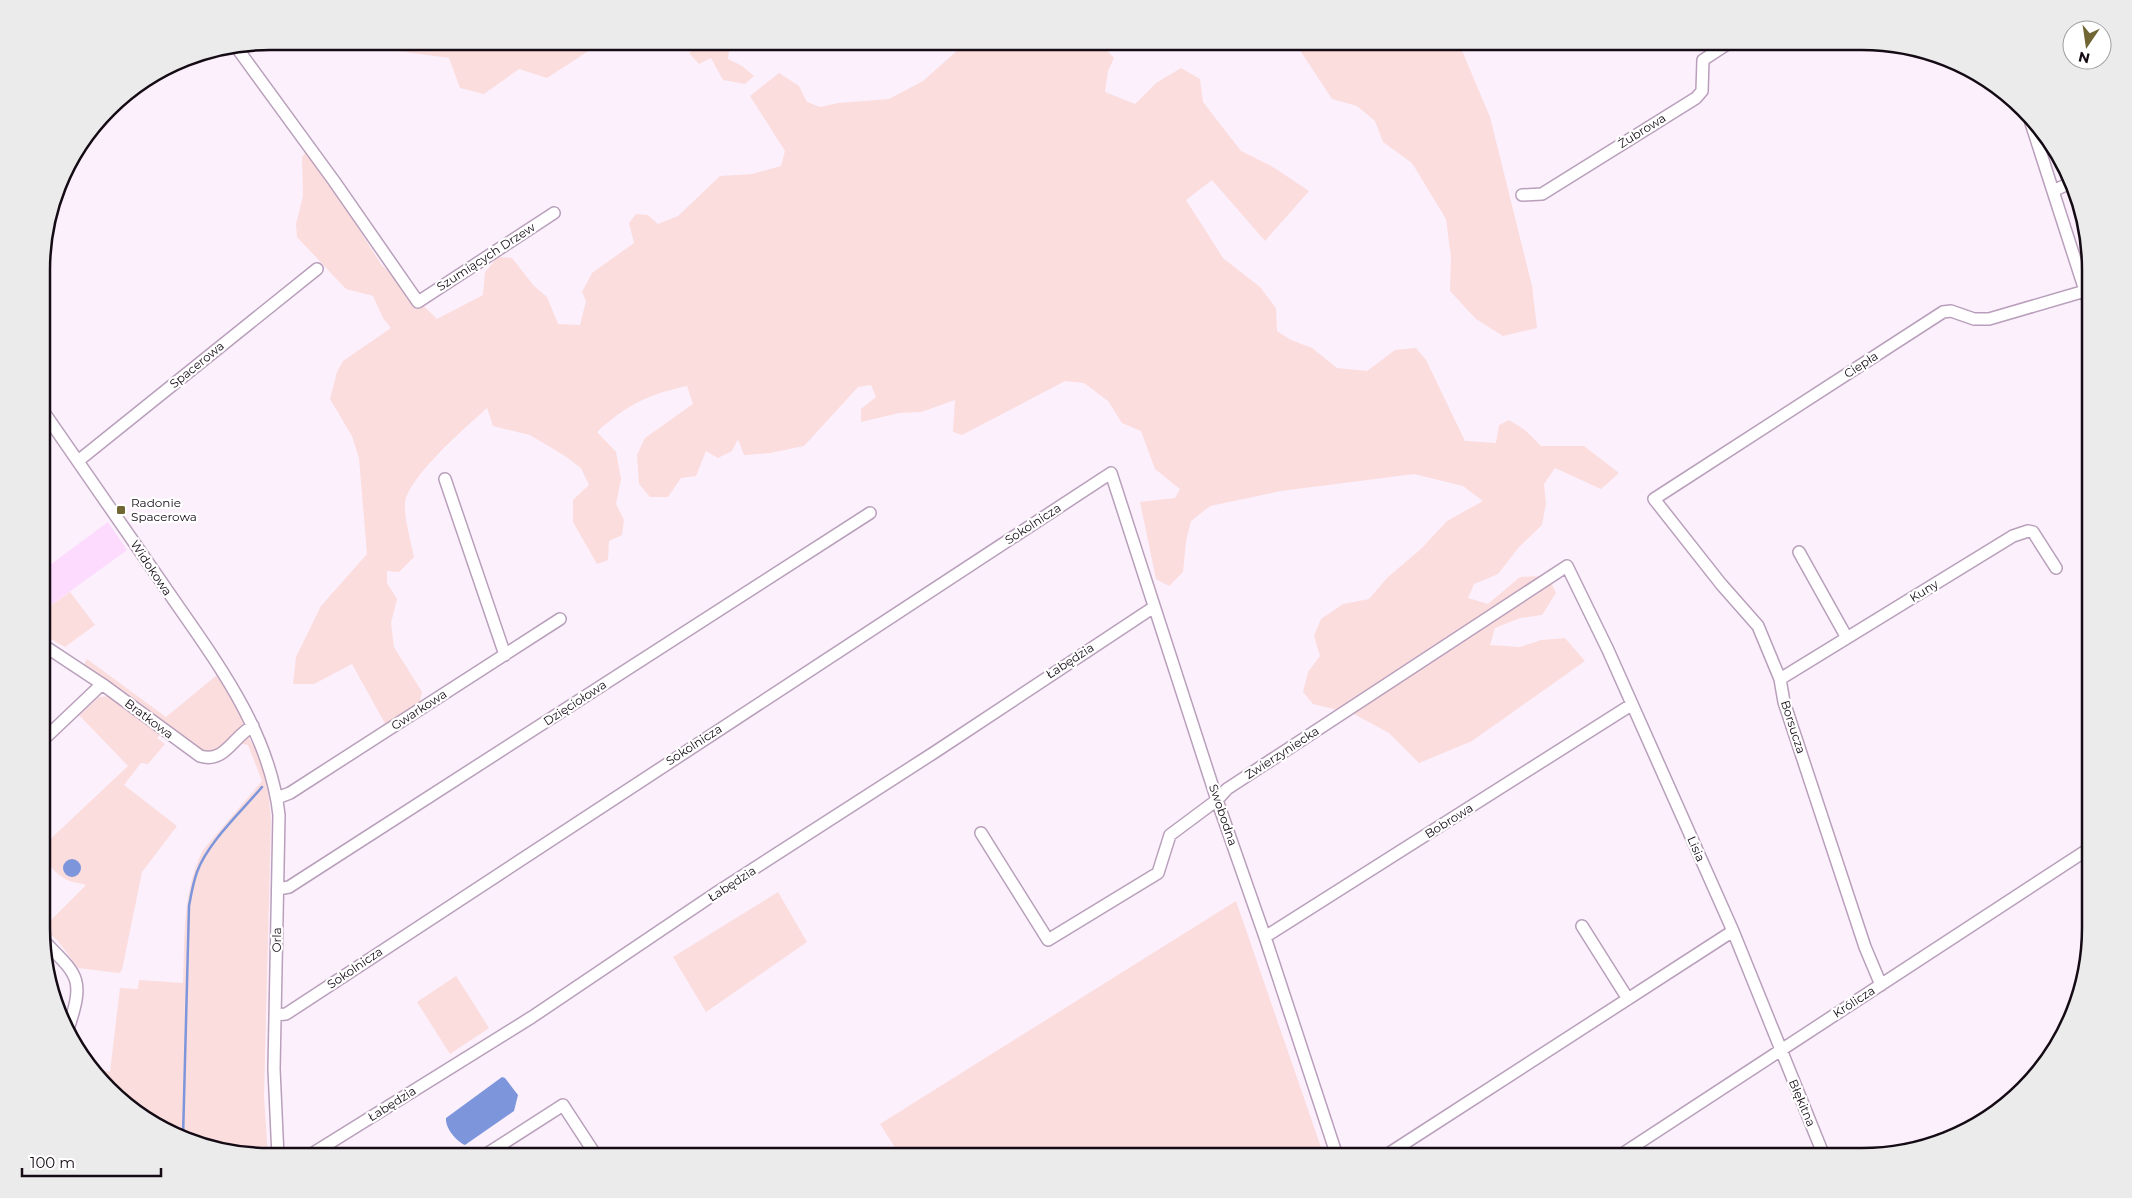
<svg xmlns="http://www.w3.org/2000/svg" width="2132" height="1198" font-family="Montserrat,sans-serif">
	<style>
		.built { fill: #fcdbff }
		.green { fill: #fbdddd }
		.water { fill: #7d95da }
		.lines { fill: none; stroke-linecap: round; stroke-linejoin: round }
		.stream { stroke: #7d95da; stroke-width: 2.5 }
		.minor-casing { stroke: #b99fbb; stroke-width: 14 }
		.minor { stroke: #fff; stroke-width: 11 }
		.poi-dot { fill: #6f6633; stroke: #fff; stroke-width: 2 }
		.labels { text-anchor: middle; stroke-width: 4.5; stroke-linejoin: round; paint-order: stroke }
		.street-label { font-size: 12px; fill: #140b15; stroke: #fff }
		.poi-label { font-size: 12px; fill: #140b15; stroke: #fff; text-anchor: start }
		.rim { fill: none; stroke: #140b15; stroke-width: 2.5 }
	</style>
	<rect width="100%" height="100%" fill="#fcf0fc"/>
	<path class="built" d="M 108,522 L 127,550 L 43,611 L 43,570 Z"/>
	<path class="green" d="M 324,41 L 604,41 L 547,78 L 519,69 L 484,94 L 460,88 L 449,58 Z
		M 706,41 L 730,41 L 728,59 L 742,66 L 754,76 L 745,84 L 723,80 L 711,58 L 699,64 L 689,53 Z
		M 968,41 L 1105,41 L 1103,46 L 1114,58 L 1108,71 L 1105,92 L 1135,104 L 1156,83 L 1181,68 L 1200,79 L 1203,102 L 1241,151 L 1273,167 L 1309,191 L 1265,241 L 1212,180 L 1186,200 L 1223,258 L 1260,287 L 1276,308 L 1277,331 L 1291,340 L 1312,348 L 1337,368 L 1367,371 L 1395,350 L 1416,348 L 1426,360 L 1465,441 L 1496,443 L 1499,425 L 1509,420 L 1525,430 L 1541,446 L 1584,446 L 1619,473 L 1601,489 L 1555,468 L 1544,484 L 1546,503 L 1542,525 L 1519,547 L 1498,574 L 1474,584 L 1468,598 L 1488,604 L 1520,577 L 1548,576 L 1556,593 L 1542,615 L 1520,618 L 1495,628 L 1490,645 L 1520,647 L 1541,640 L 1565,638 L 1585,661 L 1472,741 L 1419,763 L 1389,733 L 1354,714 L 1313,704 L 1303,692 L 1308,672 L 1320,656 L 1314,636 L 1321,619 L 1343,604 L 1369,599 L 1387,578 L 1422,548 L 1447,521 L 1483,501 L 1463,486 L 1414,474 L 1281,491 L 1210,506 L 1191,521 L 1186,541 L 1183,572 L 1169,586 L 1156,579 L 1140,502 L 1175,498 L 1180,489 L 1155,469 L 1141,431 L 1122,423 L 1108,401 L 1084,383 L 1065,381 L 962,435 L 953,432 L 955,400 L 921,412 L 899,413 L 861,422 L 861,409 L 876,397 L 871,385 L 858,387 L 804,446 L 770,453 L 744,455 L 738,439 L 732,451 L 718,458 L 706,451 L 696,476 L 681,478 L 668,497 L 650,497 L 639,484 L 637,455 L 645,438 L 693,404 L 687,386 C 649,394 626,405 597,432 L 616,452 L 621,479 L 616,504 L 624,520 L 622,535 L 609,541 L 608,560 L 597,564 L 573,522 L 573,500 L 589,485 L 581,468 L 565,456 L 530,435 L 493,426 L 487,408 C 467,426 408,477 405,503 C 404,519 411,541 414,557 L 399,572 L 387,571 L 387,583 L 397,599 L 391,623 L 394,647 L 422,692 L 418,709 L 387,727 L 352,664 L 314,684 L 293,684 L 296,657 L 321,606 L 367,554 L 359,458 L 352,436 L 330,399 L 337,372 L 343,361 L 391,328 L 383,318 L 373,296 L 346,289 L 297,237 L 296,224 L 303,196 L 302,157 L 308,149 L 381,264 L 437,319 L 483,295 L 485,272 L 498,257 L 512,258 L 534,286 L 547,297 L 558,324 L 580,325 L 586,301 L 582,292 L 592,273 L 634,243 L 629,223 L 636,214 L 648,215 L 658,224 L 678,216 L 720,176 L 752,174 L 781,166 L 785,151 L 750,96 L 779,73 L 799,86 L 807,102 L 820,107 L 839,103 L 889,99 L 923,81 Z
		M 1294,41 L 1458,41 L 1490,117 L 1532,286 L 1537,328 L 1503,336 L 1476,319 L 1450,291 L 1451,257 L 1446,219 L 1412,163 L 1383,142 L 1375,121 L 1357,106 L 1332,99 Z
		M 70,592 L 95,625 L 65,647 L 43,635 L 43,611 Z
		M 87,659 L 166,717 L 217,675 L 245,720 L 244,724 C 228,737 227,750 206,755 L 83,666 Z
		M 110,696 L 161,734 L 157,738 L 165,744 L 148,764 L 141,763 L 124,785 L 177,826 L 142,872 L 122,970 L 119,973 L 78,968 L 58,941 L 43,928 L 86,885 C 81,883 75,883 70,881 C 56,876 43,860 43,846 L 128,766 L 79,715 L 99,697 Z
		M 246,733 C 263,759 269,789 271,820 L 264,1096 L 268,1157 L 210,1149 L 156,1126 L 92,1067 L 110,1072 L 120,988 L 138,989 L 139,980 L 183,983 C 185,938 182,891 203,850 L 262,781 L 248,745 L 239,743 Z
		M 778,892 L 807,942 L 706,1012 L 673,957 Z
		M 1236,901 L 1324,1156 L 901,1157 L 880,1124 Z
		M 456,976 L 489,1028 L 450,1054 L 417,1002 Z"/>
	<path class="water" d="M63 868a9 9 0 1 1 18 0a9 9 0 1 1-18 0Z
		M 502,1077 L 505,1078 L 518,1095 L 514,1111 L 465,1145 C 456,1141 445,1128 446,1118 Z"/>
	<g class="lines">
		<path class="stream" d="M 183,1138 L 189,906 C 191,895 193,883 197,872 C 208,842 242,811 262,787"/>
		<defs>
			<path id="minor" d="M 237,48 L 334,181 L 418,302 L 554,213
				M 2031,123 L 2090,306
				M 2053,191 L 2072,182
				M 1522,195 L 1542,194 L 1696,98 L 1702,91 L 1703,60 L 1732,41
				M 43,411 C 82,467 121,524 160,580 C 209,652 269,726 279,815 L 274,1069 L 278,1157
				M 78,461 L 317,269
				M 445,479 L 505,655
				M 1799,552 L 1847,638
				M 43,645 L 102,684 L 200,756 C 225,764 233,736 253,726
				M 1780,679 L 2013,536 L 2028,531 L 2033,532 L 2056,568
				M 43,740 L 102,684
				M 277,798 L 290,793 L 560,619
				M 981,833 L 1048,940 L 1158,873 L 1170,835 L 1217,800 L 1227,789 L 1567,566 L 1608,650 L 1733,931 L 1824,1156
				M 278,889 L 289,887 L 870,513
				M 1582,926 L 1628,999
				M 1265,937 L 1631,705
				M 43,940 C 77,975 85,977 69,1026
				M 1881,985 L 1865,947 L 1784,702 L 1780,679 L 1758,626 L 1721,584 L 1654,499 L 1943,312 L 1951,311 L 1974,319 L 1989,319 L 2085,291
				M 275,1015 L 286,1014 L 1111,473 L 1217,800 L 1265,937 L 1337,1156
				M 1385,1156 L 1733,931
				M 1619,1156 L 2090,848
				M 307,1157 L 532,1017 L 716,893 L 935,752 L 1154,607
				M 482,1157 L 563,1105 L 597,1157"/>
		</defs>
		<use href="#minor" class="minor-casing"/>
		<use href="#minor" class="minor"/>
	</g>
	<rect class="poi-dot" x="116" y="505" width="10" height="10" rx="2.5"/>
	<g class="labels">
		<g class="street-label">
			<text transform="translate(1642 131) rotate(-32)" y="4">Żubrowa</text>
			<text transform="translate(486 257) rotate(-33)" y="4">Szumiących Drzew</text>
			<text transform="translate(197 365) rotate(-39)" y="4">Spacerowa</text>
			<text transform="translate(1861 365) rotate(-33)" y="4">Ciepła</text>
			<text transform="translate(1033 524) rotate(-33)" y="4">Sokolnicza</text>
			<text transform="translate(151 568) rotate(56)" y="4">Widokowa</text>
			<text transform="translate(1924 591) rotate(-32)" y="4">Kuny</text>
			<text transform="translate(1070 661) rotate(-33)" y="4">Łabędzia</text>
			<text transform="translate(575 703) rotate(-33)" y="4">Dzięciołowa</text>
			<text transform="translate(419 710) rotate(-33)" y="4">Gwarkowa</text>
			<text transform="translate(149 719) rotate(37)" y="4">Bratkowa</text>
			<text transform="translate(1793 727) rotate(72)" y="4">Borsucza</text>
			<text transform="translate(694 745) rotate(-33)" y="4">Sokolnicza</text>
			<text transform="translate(1282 753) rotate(-33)" y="4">Zwierzyniecka</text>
			<text transform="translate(1223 815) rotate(71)" y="4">Swobodna</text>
			<text transform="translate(1449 821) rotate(-32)" y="4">Bobrowa</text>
			<text transform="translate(1696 849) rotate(66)" y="4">Lisia</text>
			<text transform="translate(732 884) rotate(-33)" y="4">Łabędzia</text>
			<text transform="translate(277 940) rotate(-89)" y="4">Orla</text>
			<text transform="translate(355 968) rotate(-34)" y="4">Sokolnicza</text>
			<text transform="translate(1854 1002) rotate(-33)" y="4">Królicza</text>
			<text transform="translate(1802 1103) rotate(67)" y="4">Błękitna</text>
			<text transform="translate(392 1104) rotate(-32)" y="4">Łabędzia</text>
		</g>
		<g class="poi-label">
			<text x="131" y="507">Radonie<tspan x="131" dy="14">Spacerowa</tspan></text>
		</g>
	</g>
	<path d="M0 0H2132V1198H0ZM270 50H1862A220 220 0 0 1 2082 270V928A220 220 0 0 1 1862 1148H270A220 220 0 0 1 50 928V270A220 220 0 0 1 270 50Z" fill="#ecebec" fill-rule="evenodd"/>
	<path class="rim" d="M270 50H1862A220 220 0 0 1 2082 270V928A220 220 0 0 1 1862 1148H270A220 220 0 0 1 50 928V270A220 220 0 0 1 270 50Z"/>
	<g transform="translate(2087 45) rotate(193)"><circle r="24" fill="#ffffff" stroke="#a19da1"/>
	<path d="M0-4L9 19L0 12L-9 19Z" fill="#6f6633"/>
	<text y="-8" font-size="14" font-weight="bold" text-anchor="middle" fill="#140b15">N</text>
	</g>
	<path d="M22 1168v8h139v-8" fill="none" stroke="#140b15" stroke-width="2.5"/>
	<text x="30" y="1168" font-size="15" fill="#140b15" stroke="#ffffff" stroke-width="4" paint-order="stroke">100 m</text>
</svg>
